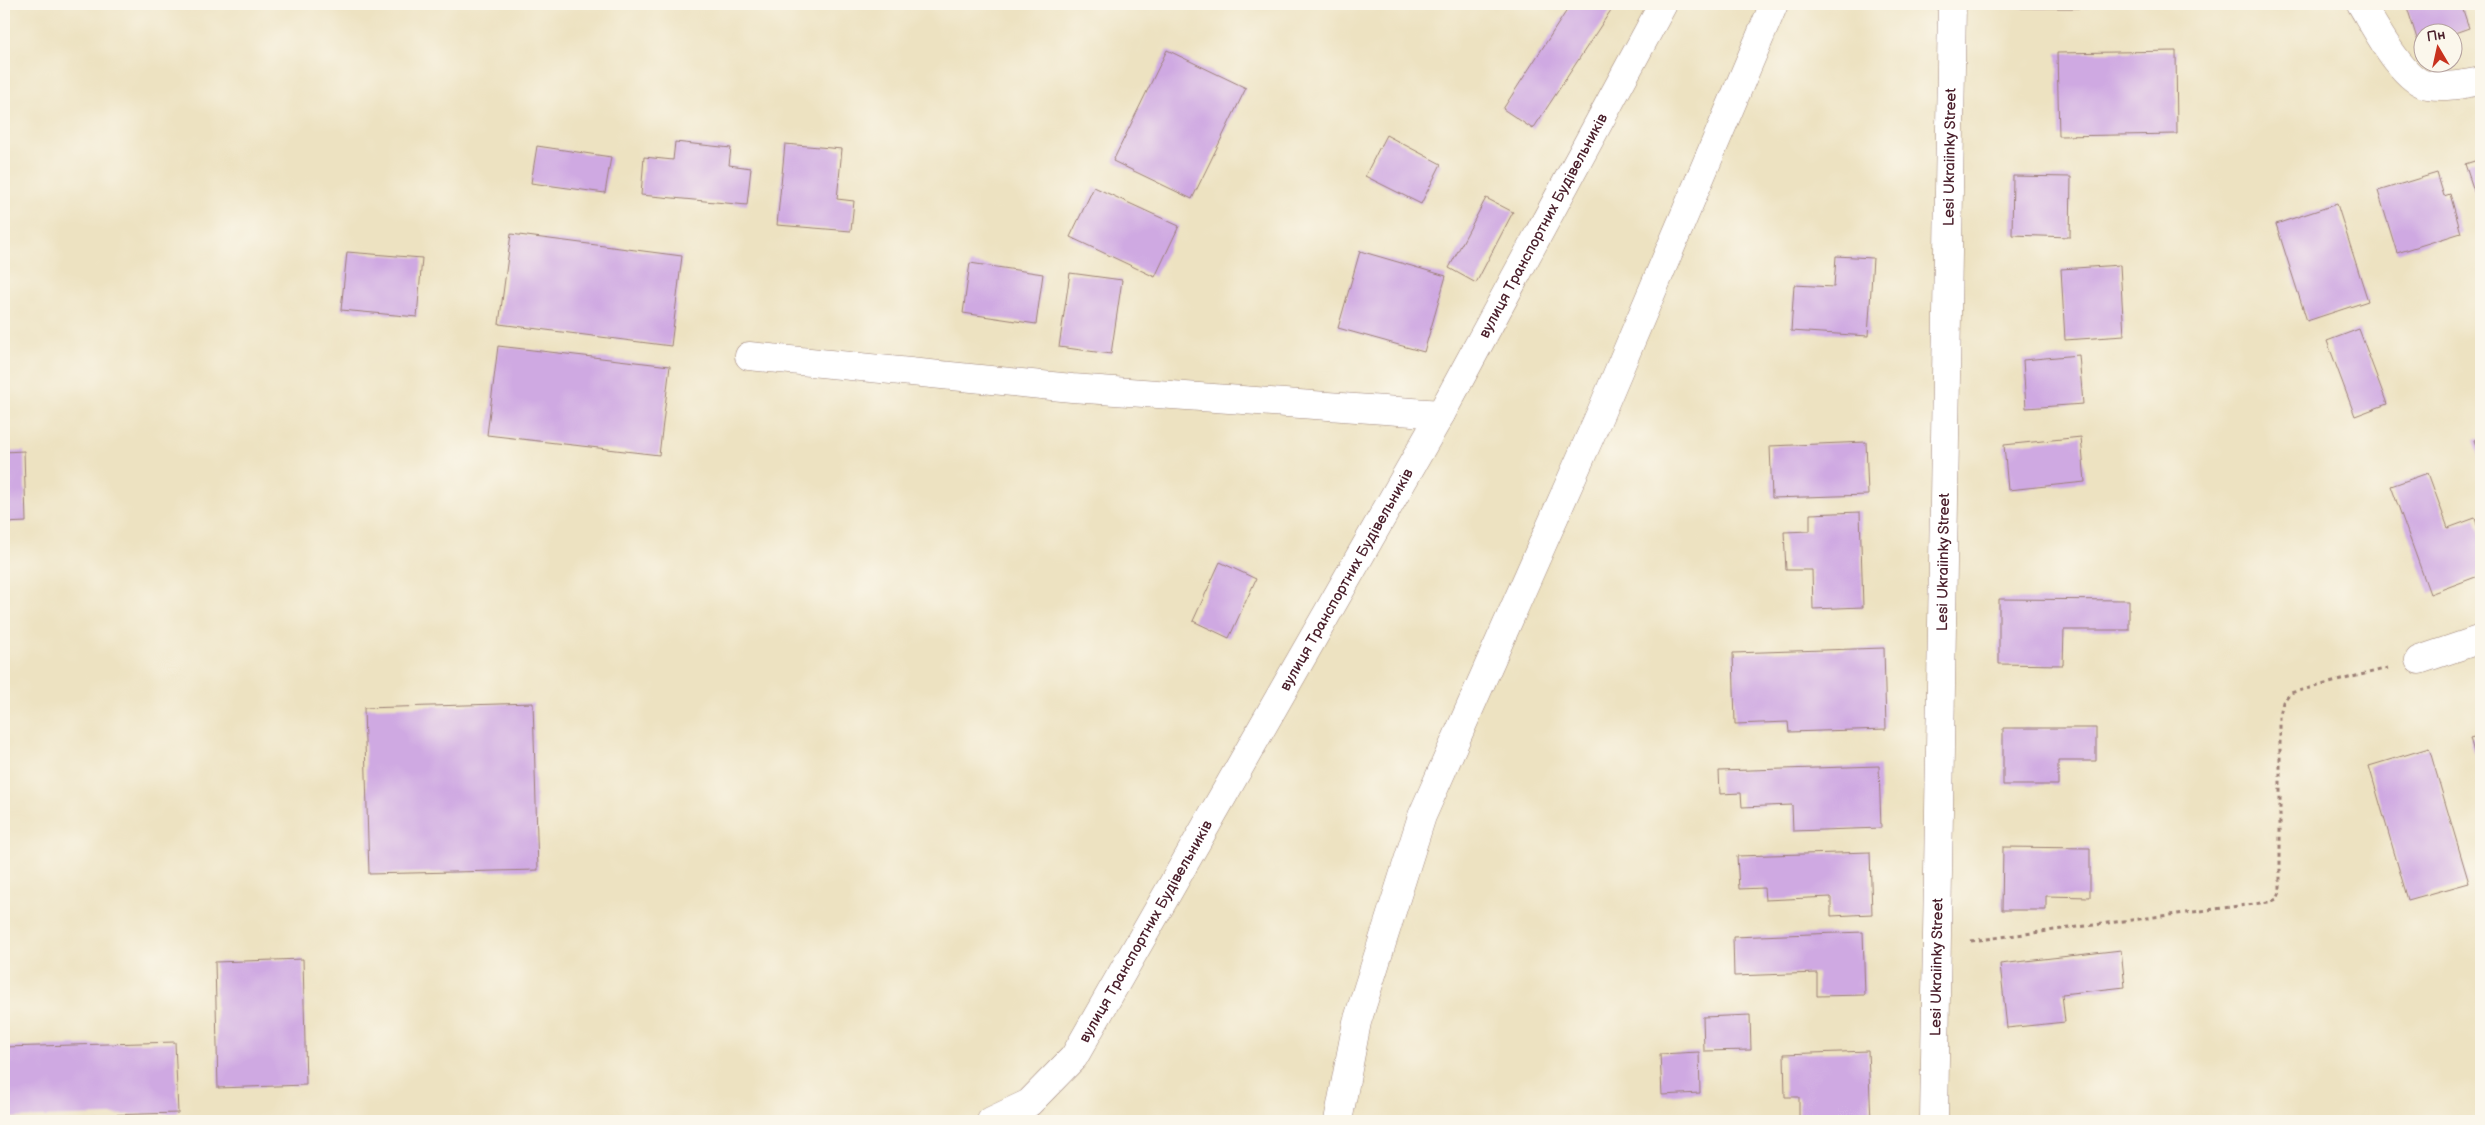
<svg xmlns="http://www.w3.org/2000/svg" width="2485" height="1125" font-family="'Balsamiq Sans',sans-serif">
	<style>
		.building { fill: #cfa9e2 }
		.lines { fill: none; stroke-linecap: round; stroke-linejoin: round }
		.minor-casing { stroke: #9c8076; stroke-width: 29 }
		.major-casing { stroke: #9c8076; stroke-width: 29 }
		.path { stroke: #9c8076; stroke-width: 3; stroke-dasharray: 4 4; stroke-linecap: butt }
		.minor { stroke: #fff; stroke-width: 28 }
		.major { stroke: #fff; stroke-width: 28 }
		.labels { text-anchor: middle; stroke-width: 4; stroke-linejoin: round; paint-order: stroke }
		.street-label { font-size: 15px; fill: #4a1f2b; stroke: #fbf7ec }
	</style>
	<rect width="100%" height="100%" fill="#fbf7ec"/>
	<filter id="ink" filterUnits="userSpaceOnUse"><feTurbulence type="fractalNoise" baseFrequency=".02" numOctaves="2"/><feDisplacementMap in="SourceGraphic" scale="10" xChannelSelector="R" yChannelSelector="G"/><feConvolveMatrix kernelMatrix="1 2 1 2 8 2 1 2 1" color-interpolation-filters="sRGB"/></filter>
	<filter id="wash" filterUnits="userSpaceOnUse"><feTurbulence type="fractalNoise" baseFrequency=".0096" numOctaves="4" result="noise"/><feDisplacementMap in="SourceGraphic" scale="20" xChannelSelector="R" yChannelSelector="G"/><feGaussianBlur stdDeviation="1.12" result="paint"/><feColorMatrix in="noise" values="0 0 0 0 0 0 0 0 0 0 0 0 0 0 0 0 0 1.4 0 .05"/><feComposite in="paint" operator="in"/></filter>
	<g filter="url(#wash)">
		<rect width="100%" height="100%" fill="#ede2c1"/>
		<g id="blocks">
			<path class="building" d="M 1571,4 L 1615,4 L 1533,129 L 1503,109 Z
				M 2021,4 L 2087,4 L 2087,8 L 2021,8 Z
				M 2406,4 L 2461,4 L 2469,28 L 2452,34 L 2422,32 L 2422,44 L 2419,45 Z
				M 1167,50 L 1246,88 L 1192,199 L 1113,161 Z
				M 2176,51 L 2177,134 L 2059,136 L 2057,53 Z
				M 1386,135 L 1441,164 L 1421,204 L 1365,176 Z
				M 675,142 L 731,148 L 729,165 L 751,168 L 747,205 L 641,195 L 644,157 L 673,160 Z
				M 785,144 L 842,149 L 837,199 L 854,201 L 851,231 L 777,225 Z
				M 537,146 L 611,157 L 605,193 L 531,183 Z
				M 2481,159 L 2481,212 L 2465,164 Z
				M 2437,173 L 2444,196 L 2450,194 L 2461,233 L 2397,253 L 2378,191 Z
				M 2013,176 L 2071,177 L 2070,237 L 2012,235 Z
				M 1094,187 L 1179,226 L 1155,277 L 1070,237 Z
				M 1486,198 L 1513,212 L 1476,283 L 1449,268 Z
				M 2337,204 L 2368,301 L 2307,321 L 2276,224 Z
				M 511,234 L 682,256 L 671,346 L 499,324 Z
				M 1360,251 L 1446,276 L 1424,352 L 1338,328 Z
				M 347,252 L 422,258 L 417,317 L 341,310 Z
				M 1836,256 L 1873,258 L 1868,336 L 1791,331 L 1794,285 L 1834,287 Z
				M 970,263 L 1043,274 L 1036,324 L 963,313 Z
				M 2120,265 L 2124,336 L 2065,340 L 2061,269 Z
				M 1070,273 L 1122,280 L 1111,354 L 1059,347 Z
				M 2359,329 L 2387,404 L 2355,416 L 2327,341 Z
				M 498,346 L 670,366 L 659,455 L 487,435 Z
				M 2079,355 L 2083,404 L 2026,408 L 2023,360 Z
				M 2081,437 L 2085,482 L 2008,490 L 2004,445 Z
				M 2481,438 L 2481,461 L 2474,440 Z
				M 1866,442 L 1868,495 L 1772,498 L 1770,446 Z
				M 24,451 L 26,522 L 4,523 L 4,452 Z
				M 2428,473 L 2448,528 L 2475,518 L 2481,537 L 2481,575 L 2430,594 L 2391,486 Z
				M 1860,512 L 1863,607 L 1813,609 L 1812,570 L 1786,570 L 1784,532 L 1810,531 L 1810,514 Z
				M 1220,562 L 1256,579 L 1229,638 L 1193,621 Z
				M 1999,599 L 2129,600 L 2129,630 L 2064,630 L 2063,665 L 1999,664 Z
				M 1884,648 L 1886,729 L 1789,732 L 1788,722 L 1735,724 L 1733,653 Z
				M 533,703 L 538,870 L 369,874 L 364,708 Z
				M 2003,728 L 2096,728 L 2096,761 L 2058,761 L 2058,785 L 2003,785 Z
				M 2481,735 L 2481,777 L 2470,738 Z
				M 2429,748 L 2469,883 L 2408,900 L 2369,766 Z
				M 1879,766 L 1881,828 L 1793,831 L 1792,805 L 1742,807 L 1741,793 L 1720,794 L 1719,771 Z
				M 2003,847 L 2090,848 L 2090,897 L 2046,896 L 2046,910 L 2002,910 Z
				M 1870,852 L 1872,914 L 1831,916 L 1831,897 L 1765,900 L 1764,888 L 1739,889 L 1737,856 Z
				M 1863,932 L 1865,995 L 1817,996 L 1817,973 L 1734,976 L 1733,937 Z
				M 2121,950 L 2125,987 L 2062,994 L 2065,1022 L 2007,1028 L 2000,964 Z
				M 303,959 L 306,1085 L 218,1088 L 215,962 Z
				M 1750,1015 L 1751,1050 L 1704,1051 L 1703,1017 Z
				M 175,1042 L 178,1113 L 4,1118 L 4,1047 Z
				M 1868,1051 L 1871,1121 L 1799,1121 L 1799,1097 L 1785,1097 L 1784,1054 Z
				M 1699,1052 L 1700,1093 L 1662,1095 L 1660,1054 Z"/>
		</g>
	</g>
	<g filter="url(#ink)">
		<use href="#blocks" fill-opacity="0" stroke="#9c8076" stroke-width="1"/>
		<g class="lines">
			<defs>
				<g id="minor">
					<path d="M 2361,4 C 2374,25 2403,82 2428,85 C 2446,88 2464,84 2481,81"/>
					<path d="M 749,356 L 1072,388 L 1441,414"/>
					<path d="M 2419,660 L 2481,639"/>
					<path id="s1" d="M 991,1121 L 1029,1103 L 1074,1057 L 1441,414 L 1663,4"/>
					<path id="s2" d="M 1934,1121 L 1952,4"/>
				</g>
				<path id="major" d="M 1338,1121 L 1357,1022 L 1422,816 L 1601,412 L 1774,4"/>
			</defs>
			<use href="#minor" class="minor-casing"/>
			<use href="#major" class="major-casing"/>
			<path class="path" d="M 1971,941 L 2269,902 L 2277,899 L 2280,892 L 2280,715 L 2283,702 L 2290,693 L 2388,668"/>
			<use href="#minor" class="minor"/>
			<use href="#major" class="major"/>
		</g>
	</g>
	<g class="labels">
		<g class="street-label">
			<text dy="5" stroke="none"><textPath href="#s2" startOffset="964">Lesi Ukraiinky Street</textPath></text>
			<text dy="5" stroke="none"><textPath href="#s1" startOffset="1061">вулиця Транспортних Будівельників</textPath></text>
			<text dy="5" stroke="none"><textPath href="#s2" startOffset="559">Lesi Ukraiinky Street</textPath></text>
			<text dy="5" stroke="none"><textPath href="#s1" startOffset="656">вулиця Транспортних Будівельників</textPath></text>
			<text dy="5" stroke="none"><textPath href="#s1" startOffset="251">вулиця Транспортних Будівельників</textPath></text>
			<text dy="5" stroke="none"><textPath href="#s2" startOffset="154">Lesi Ukraiinky Street</textPath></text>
		</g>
	</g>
	<rect width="2485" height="1125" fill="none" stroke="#fbf7ec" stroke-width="20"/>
	<g transform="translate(2438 48) rotate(351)"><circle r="24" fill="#fbf7ec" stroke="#b4a19f"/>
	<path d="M0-4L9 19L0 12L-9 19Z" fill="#c8321e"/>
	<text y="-8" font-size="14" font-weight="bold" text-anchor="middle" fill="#4a1f2b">Пн</text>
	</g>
</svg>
